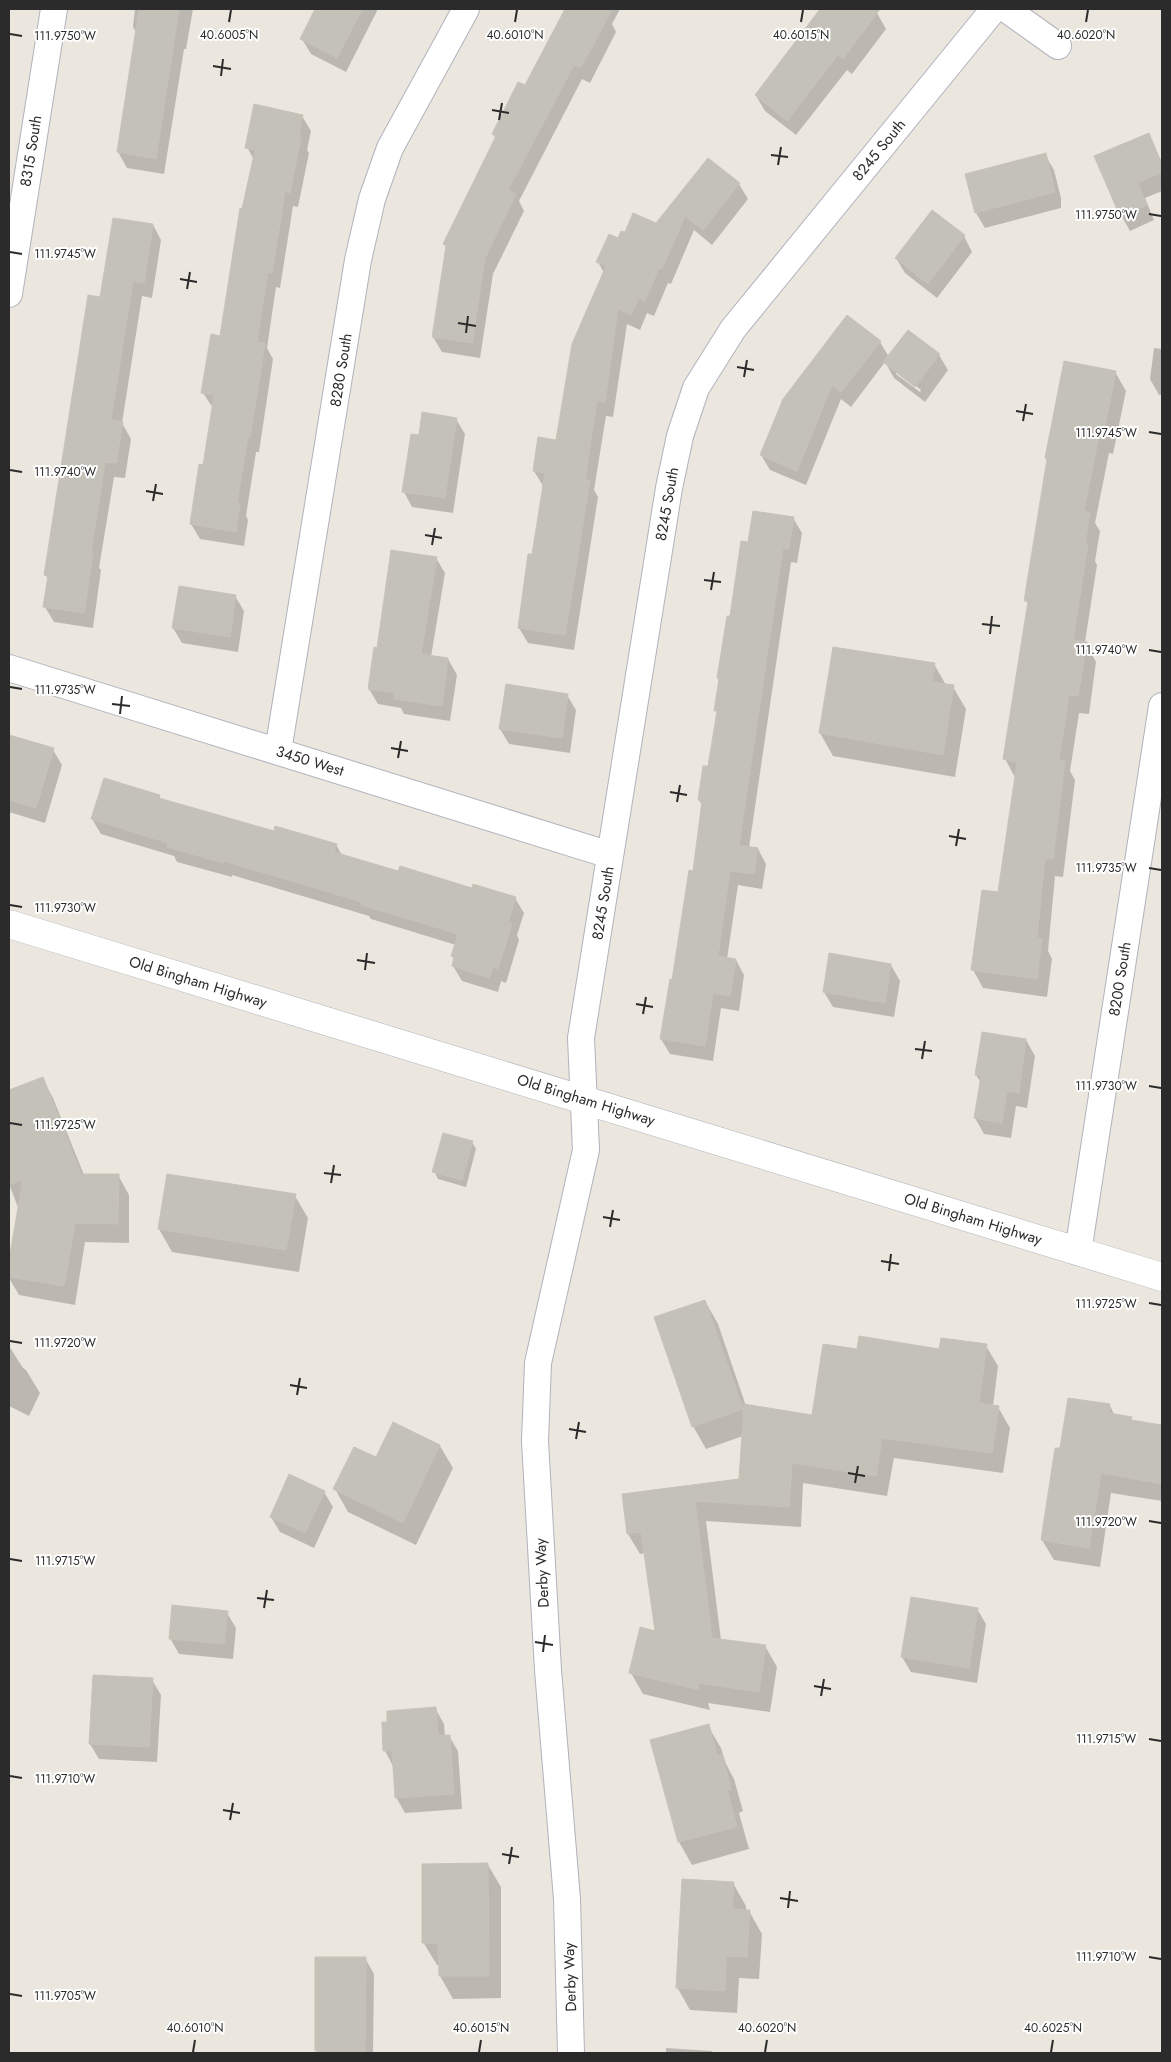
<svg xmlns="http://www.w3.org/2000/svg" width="1171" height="2062" font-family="Jost,sans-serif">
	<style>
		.shadow { fill: #0003; fill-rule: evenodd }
		.building { fill: #c4c1b9; stroke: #c7c3b8 }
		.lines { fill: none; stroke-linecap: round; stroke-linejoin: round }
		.minor-casing { stroke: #b1b2bd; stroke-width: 28 }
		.tertiary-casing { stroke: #b1b2bd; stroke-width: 29 }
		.minor { stroke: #fff; stroke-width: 26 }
		.tertiary { stroke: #fff; stroke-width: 28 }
		.ticks { fill: none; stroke: #2b2b2b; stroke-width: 2 }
		.labels { text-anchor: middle; stroke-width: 4; stroke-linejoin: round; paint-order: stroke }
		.street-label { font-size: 15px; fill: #2b2b2b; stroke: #fff }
		.ticks-label { font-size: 12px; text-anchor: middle; fill: #2b2b2b; stroke: #fff; stroke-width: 4; stroke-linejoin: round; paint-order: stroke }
	</style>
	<rect width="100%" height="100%" fill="#ebe7de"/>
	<path class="shadow" d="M 135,9 L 193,9 L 186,49 L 184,49 L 164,174 L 127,168 L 118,152 L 137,34 L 133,27 Z
		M 317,9 L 378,9 L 346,72 L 311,54 L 302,39 Z
		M 566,9 L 620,9 L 612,24 L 616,32 L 590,83 L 582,79 L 519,201 L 524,211 L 493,274 L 480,358 L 442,352 L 433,337 L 447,249 L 445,244 L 496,139 L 493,134 L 525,87 Z
		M 821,9 L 870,9 L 877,13 L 886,29 L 852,74 L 847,70 L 796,135 L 765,111 L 756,96 Z
		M 302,116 L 311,131 L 307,150 L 309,153 L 298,207 L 293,206 L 280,288 L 276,287 L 267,348 L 273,359 L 259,452 L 256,452 L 246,516 L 248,520 L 244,546 L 200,539 L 191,524 L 204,466 L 213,408 L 203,393 L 221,337 L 254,160 L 247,147 Z
		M 1148,135 L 1162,162 L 1162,191 L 1145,198 L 1154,220 L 1130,231 L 1121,215 Z
		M 1045,155 L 1054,170 L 1061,198 L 1061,208 L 985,228 L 976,213 Z
		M 739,184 L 748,199 L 712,245 L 694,230 L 671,284 L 668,283 L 654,316 L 647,313 L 640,330 L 627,324 L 613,417 L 606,416 L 594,490 L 598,497 L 574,650 L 528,643 L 519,628 L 533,556 L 543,486 L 534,471 L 557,441 L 604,273 L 598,262 L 626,234 L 656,225 Z
		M 153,225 L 161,240 L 152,298 L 142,296 L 122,423 L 131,439 L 125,478 L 114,477 L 99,568 L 101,570 L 93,628 L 54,622 L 45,607 L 48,580 L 46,575 L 101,298 Z
		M 964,236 L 972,252 L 937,298 L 905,273 L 896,258 Z
		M 880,342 L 889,357 L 939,355 L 948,370 L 925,402 L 894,378 L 885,362 L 851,407 L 841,399 L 806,485 L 770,470 L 761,455 L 784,399 ZM 896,370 L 921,390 L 920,392 L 896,374 Z
		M 1154,348 L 1162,349 L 1162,395 L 1159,395 L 1150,379 Z
		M 1115,372 L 1126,391 L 1113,454 L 1109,453 L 1095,523 L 1100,531 L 1095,561 L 1097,565 L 1085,642 L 1096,662 L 1089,714 L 1079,713 L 1070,771 L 1075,780 L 1063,877 L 1055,876 L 1048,951 L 1052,959 L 1047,997 L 983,988 L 973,970 L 999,894 L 1016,779 L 1005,759 L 1029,606 L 1026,600 L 1048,461 L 1046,458 Z
		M 456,419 L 465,434 L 453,513 L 412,507 L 404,492 L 420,436 Z
		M 793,518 L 802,533 L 797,563 L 791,562 L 749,848 L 758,849 L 766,864 L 762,889 L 738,885 L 727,959 L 736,960 L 744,975 L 739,1011 L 721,1008 L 713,1061 L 670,1054 L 661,1039 L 694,872 L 703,807 L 699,800 L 709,767 L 718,713 L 716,710 L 731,618 L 749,543 Z
		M 436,558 L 445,573 L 431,657 L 448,659 L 457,675 L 450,721 L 404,714 L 401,708 L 378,704 L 369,689 L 378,649 Z
		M 235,596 L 244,611 L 238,652 L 182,643 L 173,628 Z
		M 934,664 L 946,685 L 953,687 L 966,709 L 955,777 L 833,756 L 820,733 Z
		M 567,695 L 576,710 L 570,753 L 509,744 L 500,729 Z
		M 11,737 L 53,750 L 62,765 L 45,823 L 9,812 L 9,744 Z
		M 159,796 L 161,800 L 274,832 L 336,845 L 342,855 L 399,872 L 515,898 L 524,913 L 517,935 L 519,940 L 506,983 L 501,981 L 498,992 L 462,981 L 453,966 L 455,960 L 452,956 L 456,945 L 371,919 L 369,916 L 232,875 L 232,877 L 177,862 L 174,856 L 101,834 L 92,819 Z
		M 891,965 L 900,981 L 894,1017 L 833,1007 L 824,992 Z
		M 1026,1040 L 1035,1056 L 1027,1108 L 1016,1106 L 1011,1138 L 984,1134 L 975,1118 L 981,1083 L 976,1075 Z
		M 42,1078 L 53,1098 L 84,1175 L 118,1175 L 129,1195 L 129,1243 L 85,1242 L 75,1305 L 19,1295 L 9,1278 L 9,1268 L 19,1210 L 9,1184 L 9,1091 Z
		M 472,1142 L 476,1149 L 466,1187 L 438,1179 L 434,1171 Z
		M 295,1196 L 308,1218 L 299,1272 L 172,1252 L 159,1229 Z
		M 705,1301 L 718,1324 L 746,1406 L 813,1416 L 858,1351 L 940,1350 L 986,1346 L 998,1366 L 993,1406 L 998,1407 L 1010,1428 L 1003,1473 L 894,1458 L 887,1496 L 803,1483 L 801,1527 L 706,1521 L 721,1640 L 765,1646 L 777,1667 L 770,1712 L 708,1703 L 710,1710 L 643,1694 L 631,1673 L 656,1632 L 645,1553 L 640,1554 L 628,1534 L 623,1495 L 740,1480 L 743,1436 L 706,1449 L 693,1426 Z
		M 9,1346 L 23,1368 L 26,1370 L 40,1393 L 29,1416 L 9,1406 Z
		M 1110,1406 L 1115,1416 L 1131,1418 L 1133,1422 L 1162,1427 L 1162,1501 L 1111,1493 L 1100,1567 L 1054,1560 L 1042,1540 L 1062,1450 Z
		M 440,1446 L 453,1468 L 416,1545 L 348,1512 L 335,1489 L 376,1459 Z
		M 324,1492 L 333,1507 L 314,1548 L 280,1532 L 271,1517 Z
		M 977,1609 L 986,1624 L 977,1683 L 911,1672 L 902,1657 Z
		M 227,1613 L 236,1628 L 233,1659 L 179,1654 L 170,1638 Z
		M 152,1680 L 161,1695 L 157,1762 L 99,1759 L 90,1744 Z
		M 435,1708 L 444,1724 L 445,1736 L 449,1736 L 458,1751 L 462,1809 L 405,1813 L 396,1797 L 393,1766 L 385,1751 L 383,1723 Z
		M 708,1726 L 721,1748 L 726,1764 L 734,1779 L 743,1811 L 739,1813 L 749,1849 L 692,1865 L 679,1842 L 652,1741 Z
		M 488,1865 L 501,1887 L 501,1998 L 453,1999 L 440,1976 L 440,1965 L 437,1965 L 423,1942 Z
		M 733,1883 L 746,1906 L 746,1911 L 749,1911 L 762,1934 L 759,1979 L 739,1978 L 737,2013 L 690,2010 L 677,1987 Z
		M 365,1958 L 374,1974 L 373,2053 L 318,2053 L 316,2050 Z
		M 666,2048 L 712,2051 L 713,2053 L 666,2053 Z"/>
	<path class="building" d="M 139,9 L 179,9 L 156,159 L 117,152 Z
		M 315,9 L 362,9 L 337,58 L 300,39 Z
		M 565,9 L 612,9 L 581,68 L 574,65 L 508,190 L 516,194 L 485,258 L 472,343 L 432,337 L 446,246 L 443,244 L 496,136 L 492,134 L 518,82 L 525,85 Z
		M 820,9 L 880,9 L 843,59 L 838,55 L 787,121 L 755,95 Z
		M 254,104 L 303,115 L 299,136 L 301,137 L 290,193 L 285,191 L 272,273 L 268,272 L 257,342 L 265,343 L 250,437 L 248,437 L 237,503 L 240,504 L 236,532 L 190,524 L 199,464 L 203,465 L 214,395 L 201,393 L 211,334 L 220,336 L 240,208 L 242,209 L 255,150 L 245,148 Z
		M 1149,133 L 1162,165 L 1162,172 L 1138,183 L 1147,205 L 1120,216 L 1094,156 Z
		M 1046,153 L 1055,192 L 975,213 L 965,174 Z
		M 708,158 L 740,183 L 703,230 L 685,216 L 662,269 L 659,268 L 645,301 L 639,298 L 631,315 L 618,309 L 605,402 L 597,401 L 585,480 L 590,480 L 565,635 L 518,628 L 528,554 L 532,554 L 545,473 L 533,471 L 538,437 L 556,440 L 572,344 L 606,266 L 596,262 L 609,234 L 618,238 L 621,231 L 625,232 L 633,213 L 656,223 Z
		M 932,210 L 965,235 L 928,284 L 895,258 Z
		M 113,218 L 153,224 L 144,283 L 133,281 L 111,420 L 123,422 L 116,463 L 105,462 L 91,554 L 93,554 L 84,613 L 43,607 L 48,576 L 44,575 L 88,295 L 100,297 Z
		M 847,315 L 881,341 L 841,392 L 832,385 L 797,471 L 760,455 L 783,399 Z
		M 908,330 L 940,354 L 915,387 L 883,362 Z
		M 1064,361 L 1116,371 L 1103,436 L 1099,435 L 1084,511 L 1090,512 L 1085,545 L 1088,545 L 1073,640 L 1087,642 L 1078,696 L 1069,695 L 1059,760 L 1065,761 L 1053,859 L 1045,858 L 1037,938 L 1042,939 L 1037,979 L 971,970 L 982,890 L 998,892 L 1017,762 L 1003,759 L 1028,601 L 1024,601 L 1047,459 L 1045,458 Z
		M 422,412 L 457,418 L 445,498 L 402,492 L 411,434 L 419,435 Z
		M 753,511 L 794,517 L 789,549 L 783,548 L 739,845 L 758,848 L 754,874 L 730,871 L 718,956 L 736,959 L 730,996 L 713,993 L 705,1046 L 660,1039 L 670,979 L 672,980 L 689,870 L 693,871 L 702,801 L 698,800 L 703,766 L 708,766 L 717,711 L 714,711 L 719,679 L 717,678 L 727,616 L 730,616 L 741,541 L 748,542 Z
		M 391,550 L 437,557 L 421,654 L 448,658 L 442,706 L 394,699 L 395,693 L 368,689 L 374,647 L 377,648 Z
		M 179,586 L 236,595 L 230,637 L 172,628 Z
		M 833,647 L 935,663 L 932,682 L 954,685 L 943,755 L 819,733 Z
		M 506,684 L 568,694 L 562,738 L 499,729 Z
		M 9,735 L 54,748 L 36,808 L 9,800 Z
		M 104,778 L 160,795 L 159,798 L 274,831 L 275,826 L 337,844 L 334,852 L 398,871 L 400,866 L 472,888 L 473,884 L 516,897 L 508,923 L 512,924 L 498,969 L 493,967 L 489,978 L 452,966 L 454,957 L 451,956 L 458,934 L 361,905 L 362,902 L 224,861 L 223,863 L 167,847 L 168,843 L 91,819 Z
		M 829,953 L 891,964 L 885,1003 L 823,992 Z
		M 982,1032 L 1026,1039 L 1019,1093 L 1007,1091 L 1002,1123 L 974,1118 L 981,1076 L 975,1075 Z
		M 43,1077 L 81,1174 L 119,1174 L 118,1224 L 75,1223 L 64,1286 L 9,1277 L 9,1260 L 23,1179 L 9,1185 L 9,1090 Z
		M 443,1133 L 473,1141 L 462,1180 L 432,1172 Z
		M 167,1174 L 296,1194 L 286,1250 L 158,1229 Z
		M 705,1300 L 743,1409 L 692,1427 L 654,1317 Z
		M 859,1336 L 939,1349 L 941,1338 L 987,1344 L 979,1403 L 999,1406 L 992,1453 L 882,1438 L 876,1476 L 792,1463 L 789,1507 L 695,1501 L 712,1638 L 766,1645 L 759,1692 L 698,1683 L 699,1690 L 629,1673 L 640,1627 L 655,1631 L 641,1532 L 627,1534 L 622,1494 L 739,1479 L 744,1404 L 812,1415 L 823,1344 L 857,1349 Z
		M 1068,1398 L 1110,1404 L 1109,1413 L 1132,1417 L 1131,1420 L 1162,1425 L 1162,1484 L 1101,1473 L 1089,1548 L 1041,1540 L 1055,1448 L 1060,1448 Z
		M 393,1422 L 440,1445 L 403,1523 L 333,1489 L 354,1447 L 376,1457 Z
		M 289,1474 L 325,1491 L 305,1533 L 270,1517 Z
		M 911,1597 L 978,1608 L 969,1668 L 901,1657 Z
		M 172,1605 L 228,1611 L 224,1644 L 169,1639 Z
		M 93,1675 L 153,1678 L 149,1747 L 89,1744 Z
		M 436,1707 L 438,1735 L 450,1735 L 454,1794 L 395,1798 L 392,1751 L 383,1751 L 382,1722 L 387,1722 L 387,1711 Z
		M 709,1724 L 717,1756 L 722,1755 L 731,1789 L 727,1790 L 737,1827 L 678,1842 L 650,1740 Z
		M 488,1863 L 489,1976 L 439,1976 L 438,1943 L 422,1943 L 422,1864 Z
		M 682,1879 L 734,1882 L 732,1909 L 750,1910 L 747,1957 L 726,1956 L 725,1991 L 676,1988 Z
		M 315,1957 L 366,1957 L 365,2051 L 315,2051 Z"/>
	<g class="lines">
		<defs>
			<path id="minor" d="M 1006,9 L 1058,46
				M 9,294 L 54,9
				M 9,668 L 610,855
				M 278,751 L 358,260 L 372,199 L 390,148 L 466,9
				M 1078,1252 L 1162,706
				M 571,2053 L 567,1899 L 548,1670 L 535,1441 L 538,1363 L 586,1150 L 581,1038 L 669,488 L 680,436 L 696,388 L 733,329 L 994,9"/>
			<path id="tertiary" d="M 9,924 L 1162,1277"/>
		</defs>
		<use href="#minor" class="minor-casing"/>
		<use href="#tertiary" class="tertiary-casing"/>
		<use href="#minor" class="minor"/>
		<use href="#tertiary" class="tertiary"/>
	</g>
	<path class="ticks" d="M 229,22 L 231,10M 515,22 L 517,10M 801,22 L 803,10M 1086,22 L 1088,10M 10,34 L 22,36M 213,66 L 231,69M 221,76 L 223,59M 492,110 L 509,113M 499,120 L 502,103M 771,155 L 788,157M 778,165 L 781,147M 1149,214 L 1161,216M 10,252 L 22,254M 180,279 L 197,282M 187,289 L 190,272M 458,323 L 476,326M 466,333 L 468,316M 737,367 L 754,370M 744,377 L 747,360M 1016,411 L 1033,414M 1023,421 L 1026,404M 1149,432 L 1161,434M 10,470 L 22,472M 146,491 L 163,494M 153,501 L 156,484M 425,535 L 442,538M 432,545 L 435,528M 704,580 L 721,582M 711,590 L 714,572M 982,624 L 1000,626M 990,634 L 992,616M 1149,650 L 1161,652M 10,687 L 22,689M 112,704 L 130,706M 120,714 L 122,696M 391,748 L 408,751M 398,758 L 401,741M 670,792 L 687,795M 677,802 L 680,785M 949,836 L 966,839M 956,846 L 959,829M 1149,868 L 1161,870M 10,905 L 22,907M 357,960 L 375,963M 365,970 L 367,953M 636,1004 L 653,1007M 643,1014 L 646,997M 915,1049 L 932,1051M 922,1059 L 925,1041M 1149,1086 L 1161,1088M 10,1123 L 22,1125M 324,1173 L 341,1175M 331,1183 L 334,1165M 603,1217 L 620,1220M 610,1227 L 613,1210M 881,1261 L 899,1264M 889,1271 L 891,1254M 1149,1303 L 1161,1305M 10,1341 L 22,1343M 290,1385 L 307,1388M 297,1395 L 300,1378M 569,1429 L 586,1432M 576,1439 L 579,1422M 848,1473 L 865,1476M 855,1483 L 858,1466M 1149,1521 L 1161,1523M 10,1559 L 22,1561M 257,1598 L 274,1600M 264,1608 L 267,1590M 535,1642 L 553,1645M 543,1652 L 545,1635M 814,1686 L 831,1689M 821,1696 L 824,1679M 1149,1739 L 1161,1741M 10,1776 L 22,1778M 223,1810 L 240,1813M 230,1820 L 233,1803M 502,1854 L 519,1857M 509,1864 L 512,1847M 780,1898 L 798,1901M 788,1908 L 790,1891M 1149,1957 L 1161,1959M 10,1994 L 22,1996M 193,2052 L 195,2040M 479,2052 L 481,2040M 765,2052 L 767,2040M 1051,2052 L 1053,2040"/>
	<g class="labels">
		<g class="street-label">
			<text transform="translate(879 150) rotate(-51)" y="5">8245 South</text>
			<text transform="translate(31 151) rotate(-81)" y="5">8315 South</text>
			<text transform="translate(341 370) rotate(-81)" y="5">8280 South</text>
			<text transform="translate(667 504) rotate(-80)" y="5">8245 South</text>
			<text transform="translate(310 761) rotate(17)" y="5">3450 West</text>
			<text transform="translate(603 903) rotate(-81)" y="5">8245 South</text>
			<text transform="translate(1120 979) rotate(-81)" y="5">8200 South</text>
			<text transform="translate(198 982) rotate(17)" y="5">Old Bingham Highway</text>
			<text transform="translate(586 1100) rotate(17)" y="5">Old Bingham Highway</text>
			<text transform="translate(973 1219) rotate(17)" y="5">Old Bingham Highway</text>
			<text transform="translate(542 1573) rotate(-93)" y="5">Derby Way</text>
			<text transform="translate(570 1977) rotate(-92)" y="5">Derby Way</text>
		</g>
	</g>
	<g class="ticks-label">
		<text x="1086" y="39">40.6020°N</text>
		<text x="229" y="39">40.6005°N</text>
		<text x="515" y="39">40.6010°N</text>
		<text x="801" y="39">40.6015°N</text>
		<text x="65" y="40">111.9750°W</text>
		<text x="1106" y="219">111.9750°W</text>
		<text x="65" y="258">111.9745°W</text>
		<text x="1106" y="437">111.9745°W</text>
		<text x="65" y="476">111.9740°W</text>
		<text x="1106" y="654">111.9740°W</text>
		<text x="65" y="694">111.9735°W</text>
		<text x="1106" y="872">111.9735°W</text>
		<text x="65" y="912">111.9730°W</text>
		<text x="1106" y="1090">111.9730°W</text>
		<text x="65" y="1129">111.9725°W</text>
		<text x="1106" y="1308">111.9725°W</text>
		<text x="65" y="1347">111.9720°W</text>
		<text x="1106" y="1526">111.9720°W</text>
		<text x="65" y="1565">111.9715°W</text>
		<text x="1106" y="1743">111.9715°W</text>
		<text x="65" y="1783">111.9710°W</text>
		<text x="1106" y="1961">111.9710°W</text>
		<text x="65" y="2000">111.9705°W</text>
		<text x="195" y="2032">40.6010°N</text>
		<text x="481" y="2032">40.6015°N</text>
		<text x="767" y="2032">40.6020°N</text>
		<text x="1053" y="2032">40.6025°N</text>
	</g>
	<rect width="1171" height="2062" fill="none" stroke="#2b2b2b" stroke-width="20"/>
</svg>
